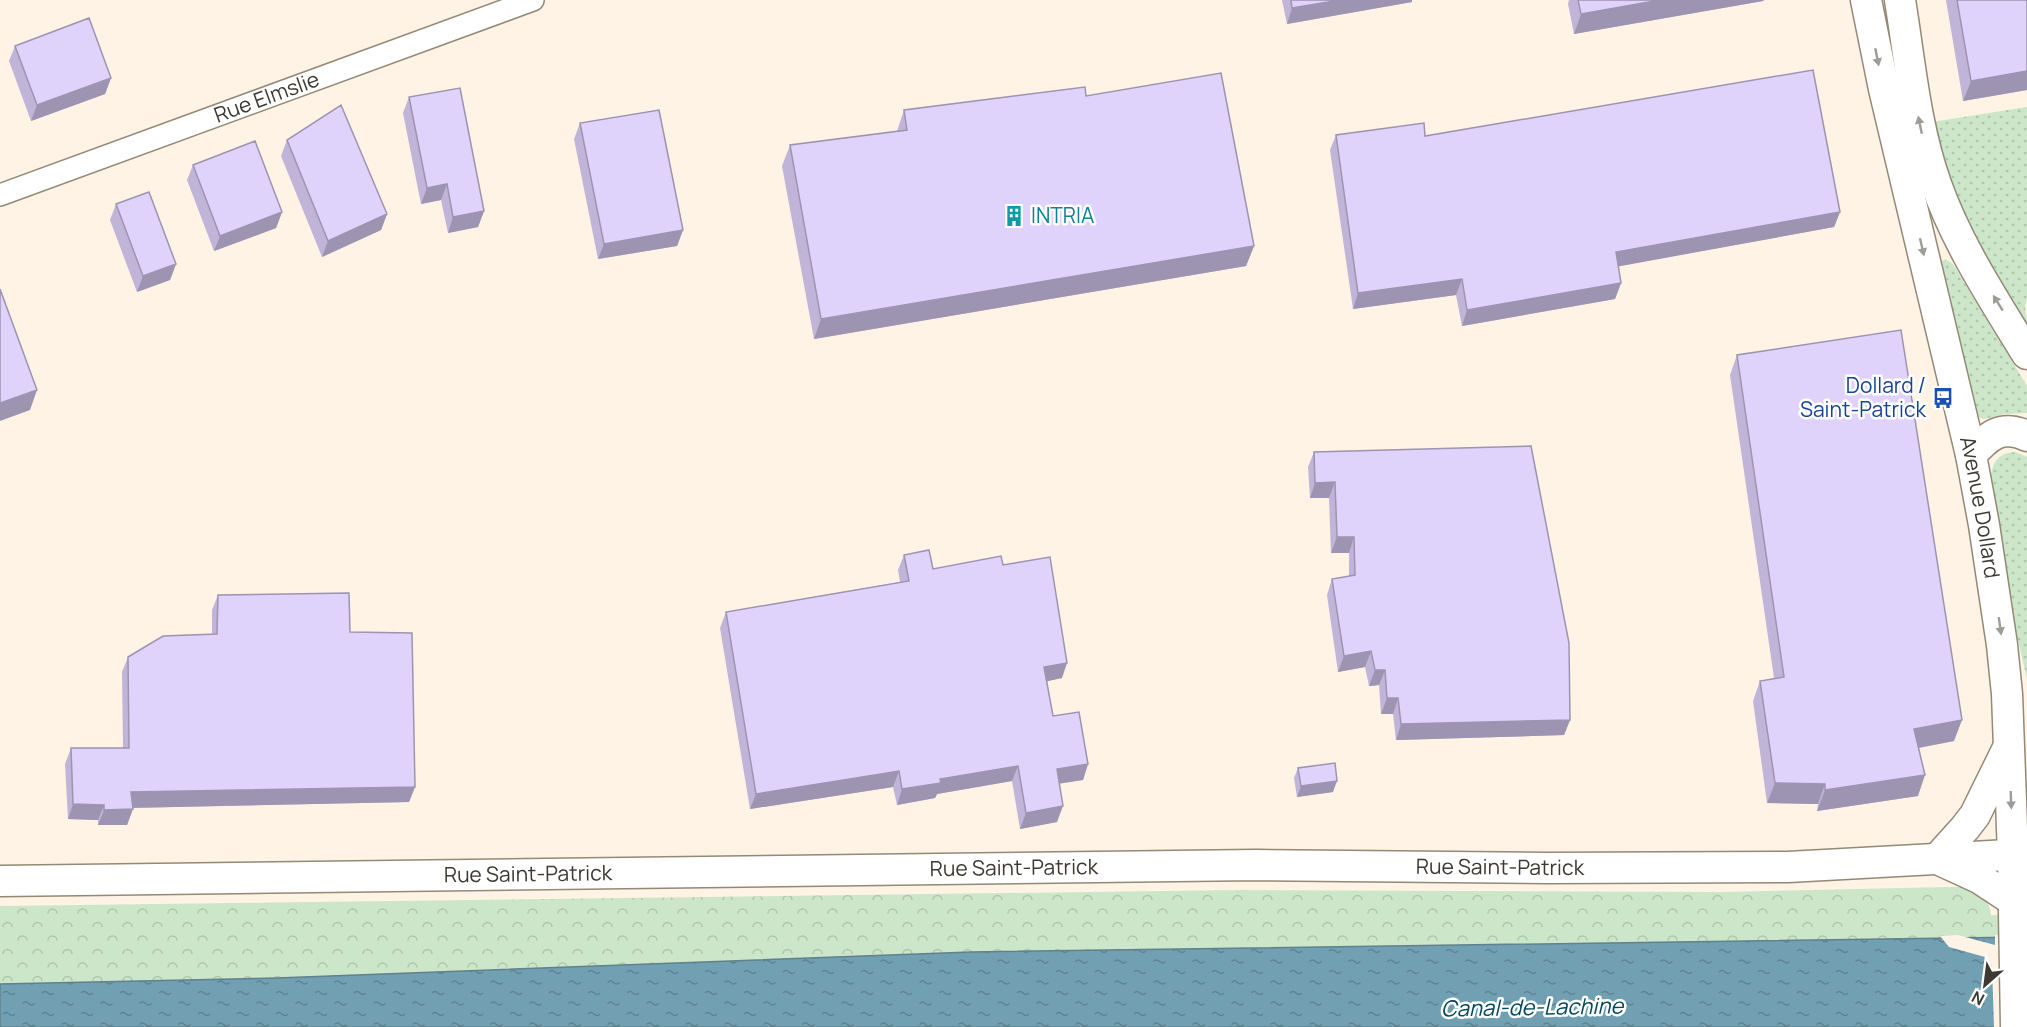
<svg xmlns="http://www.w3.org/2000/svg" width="2027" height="1027" font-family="Manrope,sans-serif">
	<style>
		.grass { fill: url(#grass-dots) }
		.park { fill: url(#park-crowns) }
		.water { fill: url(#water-ripples); stroke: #61818c; stroke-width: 1.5 }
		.pier { fill: #fef3e4 }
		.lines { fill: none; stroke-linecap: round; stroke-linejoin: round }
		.street-casing { stroke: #948876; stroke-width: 24 }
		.secondary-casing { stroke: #948876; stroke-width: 33 }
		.street { stroke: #fff; stroke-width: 21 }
		.secondary { stroke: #fff; stroke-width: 30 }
		.wall { fill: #c0b5d9 }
		.shaded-wall { fill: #9c94b0 }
		.building { fill: #dfd3fc; stroke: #9c94b0; stroke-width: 1.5 }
		.oneway { fill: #9e9c98 }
		.labels { text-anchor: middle; stroke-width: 5; stroke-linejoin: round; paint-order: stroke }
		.street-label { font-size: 21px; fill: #3d3831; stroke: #fff }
		.culture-label { font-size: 21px; fill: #0d838f; stroke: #fff; text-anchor: start }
		.transit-label { font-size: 21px; fill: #164399; stroke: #fff; text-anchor: end }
		.water-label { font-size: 22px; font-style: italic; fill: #03485d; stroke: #fff }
	</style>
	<defs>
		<pattern id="grass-dots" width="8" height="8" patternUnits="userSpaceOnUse" patternTransform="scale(1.5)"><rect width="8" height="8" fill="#cbe6c9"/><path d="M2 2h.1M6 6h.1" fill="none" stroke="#afc6ad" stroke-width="1.8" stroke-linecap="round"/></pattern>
		<pattern id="park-crowns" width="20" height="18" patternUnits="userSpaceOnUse" patternTransform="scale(1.5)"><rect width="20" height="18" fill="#cbe6c9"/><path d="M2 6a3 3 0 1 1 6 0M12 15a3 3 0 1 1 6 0" fill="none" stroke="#afc6ad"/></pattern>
		<pattern id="water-ripples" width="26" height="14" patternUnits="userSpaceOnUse" patternTransform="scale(1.5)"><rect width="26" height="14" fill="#71a0b3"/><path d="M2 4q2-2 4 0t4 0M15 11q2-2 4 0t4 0" fill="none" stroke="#5e8392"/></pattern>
	</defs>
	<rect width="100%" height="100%" fill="#fef3e4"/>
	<path class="grass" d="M 2027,107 L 2027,299 L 2025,306 L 2027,324 L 1979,246 L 1956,203 L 1932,122 Z
		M 1945,259 L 1953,264 L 2027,386 L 2027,413 L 2005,414 L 1984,419 L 1976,416 L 1939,264 Z
		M 2015,452 L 2027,457 L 2027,679 L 2002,570 L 1987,477 L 1991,476 C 1993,461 1999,453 2015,452 Z"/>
	<path class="park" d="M 1948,887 L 1969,887 L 1969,892 C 1983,892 1990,903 1991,915 L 2027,916 L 2027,1027 L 0,1027 L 0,906 L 1239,890 L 1721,892 Z"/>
	<path class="water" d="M 2027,937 L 2027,1027 L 0,1027 L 0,984 L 277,978 L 971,952 Z"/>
	<path class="pier" d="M 2027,934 L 2027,1027 L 1994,1027 L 1992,966 L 1985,957 L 1949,947 L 1940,936 L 1958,935 L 1995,945 L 1995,935 Z"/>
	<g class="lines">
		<defs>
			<g id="street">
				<path id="s1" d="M 0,195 L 533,0"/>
			</g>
			<g id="secondary">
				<path id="s2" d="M 1866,0 L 1884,89 L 1971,455 L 1984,525 L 2002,645 L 2007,694 L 2013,855 L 2016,1027"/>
				<path d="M 1900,0 C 1910,61 1915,125 1936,184 C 1957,244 1994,300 2027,354"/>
				<path d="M 1971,455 C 1988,436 2001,424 2027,436"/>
				<path d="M 1937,859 L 1965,828 L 1975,815 L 2007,750"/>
				<path d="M 1942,861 L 1979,878 L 2014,901"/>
				<path id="s3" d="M 0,881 L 1256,865 L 1548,868 L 1788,867 L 2027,854"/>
			</g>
		</defs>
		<use href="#street" class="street-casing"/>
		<use href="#secondary" class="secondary-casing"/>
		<use href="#street" class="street"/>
		<use href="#secondary" class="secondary"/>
	</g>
	<path class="wall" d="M 1282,0 L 1412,0 L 1412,2 L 1287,24 Z
		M 1569,0 L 1764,0 L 1763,1 L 1574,34 L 1568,4 Z
		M 1946,0 L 2027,0 L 2027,90 L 1963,101 Z
		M 15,46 L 111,78 L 105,94 L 31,121 L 9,61 Z
		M 1086,96 L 1254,246 L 1246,266 L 814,339 L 782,166 L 790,145 L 897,131 L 904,110 Z
		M 409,97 L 484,211 L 478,227 L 448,233 L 441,200 L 421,204 L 403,113 Z
		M 580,123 L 683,230 L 677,246 L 598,259 L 574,139 Z
		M 1336,135 L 1425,136 L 1840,212 L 1834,227 L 1618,266 L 1621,283 L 1615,299 L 1462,326 L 1456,295 L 1353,309 L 1330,150 Z
		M 287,140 L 387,214 L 381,230 L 322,257 L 281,156 Z
		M 193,165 L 282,212 L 276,228 L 214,251 L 187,180 Z
		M 116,204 L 176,264 L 170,280 L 137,292 L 110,220 Z
		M 1737,355 L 1954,741 L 1919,748 L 1918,796 L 1817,811 L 1818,804 L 1767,803 L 1753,701 L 1760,681 L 1774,678 L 1730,375 Z
		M 1314,452 L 1570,720 L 1564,735 L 1396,740 L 1393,714 L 1381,714 L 1379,685 L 1369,686 L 1365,667 L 1338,672 L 1327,595 L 1332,579 L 1349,576 L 1349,553 L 1331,553 L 1329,498 L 1310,498 L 1308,467 Z
		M 904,555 L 933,569 L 1003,565 L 1062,678 L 1047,681 L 1053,716 L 1088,764 L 1083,780 L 1059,783 L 1057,822 L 1020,829 L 1012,781 L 937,794 L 935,798 L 897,805 L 893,787 L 750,809 L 720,628 L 726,612 L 900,582 L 898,570 Z
		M 218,595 L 350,632 L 415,787 L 409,802 L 133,808 L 127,825 L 98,825 L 98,820 L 68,819 L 65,764 L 71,748 L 123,748 L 122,672 L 128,657 L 212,635 L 212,610 Z
		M 1298,768 L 1333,792 L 1297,797 L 1294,778 Z"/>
	<path class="shaded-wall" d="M 1340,0 L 1412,0 L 1412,2 L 1287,24 L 1292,8 Z
		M 1660,0 L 1764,0 L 1763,1 L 1574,34 L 1581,14 Z
		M 2027,71 L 2027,90 L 1963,101 L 1971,81 Z
		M 111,78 L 105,94 L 31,121 L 37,105 Z
		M 447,184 L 441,200 L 421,204 L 427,188 Z
		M 484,211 L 478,227 L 448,233 L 453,217 Z
		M 282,212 L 276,228 L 214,251 L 220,236 Z
		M 1840,212 L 1834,227 L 1610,268 L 1616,252 Z
		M 387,214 L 381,230 L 322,257 L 328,241 Z
		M 683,230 L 677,246 L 598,259 L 604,244 Z
		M 1254,246 L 1246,266 L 814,339 L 821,319 Z
		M 176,264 L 170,280 L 137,292 L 143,276 Z
		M 1462,279 L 1456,295 L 1353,309 L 1358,293 Z
		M 1621,283 L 1615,299 L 1462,326 L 1467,310 Z
		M 37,390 L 30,410 L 0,421 L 0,403 Z
		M 1335,482 L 1329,498 L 1310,498 L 1315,483 Z
		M 1337,537 L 1354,537 L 1349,553 L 1331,553 Z
		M 1371,651 L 1365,667 L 1338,672 L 1344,656 Z
		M 1067,663 L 1062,678 L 1039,683 L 1044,667 Z
		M 1375,670 L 1385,670 L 1379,685 L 1369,686 Z
		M 1387,698 L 1398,698 L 1393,714 L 1381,714 Z
		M 1570,720 L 1564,735 L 1396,740 L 1401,724 Z
		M 1962,720 L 1954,741 L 1907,750 L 1914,729 Z
		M 1088,764 L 1083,780 L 1051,785 L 1057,769 Z
		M 1018,766 L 1012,781 L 937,794 L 935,798 L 897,805 L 902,789 L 940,779 Z
		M 899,771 L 893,787 L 750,809 L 756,794 Z
		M 1925,775 L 1918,796 L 1817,811 L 1825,790 Z
		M 1337,781 L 1333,792 L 1297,797 L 1301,786 Z
		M 1775,783 L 1825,784 L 1818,804 L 1767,803 Z
		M 415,787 L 409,802 L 125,808 L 131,792 Z
		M 73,804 L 104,805 L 98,820 L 68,819 Z
		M 1063,806 L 1057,822 L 1020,829 L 1026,813 Z
		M 133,809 L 127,825 L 98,825 L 104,810 Z"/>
	<path class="building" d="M 1291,0 L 1340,0 L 1292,8 Z
		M 1578,0 L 1660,0 L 1581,14 Z
		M 1957,0 L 2027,0 L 2027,71 L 1971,81 Z
		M 89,18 L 111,78 L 37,105 L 15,46 Z
		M 1813,70 L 1840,212 L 1616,252 L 1621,283 L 1467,310 L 1462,279 L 1358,293 L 1336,135 L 1424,123 L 1425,136 Z
		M 1221,73 L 1254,246 L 821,319 L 790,145 L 907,130 L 904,110 L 1085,87 L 1086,96 Z
		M 460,88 L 484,211 L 453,217 L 447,184 L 427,188 L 409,97 Z
		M 341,105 L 387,214 L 328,241 L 287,140 Z
		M 659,110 L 683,230 L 604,244 L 580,123 Z
		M 255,141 L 282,212 L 220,236 L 193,165 Z
		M 149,192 L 176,264 L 143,276 L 116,204 Z
		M 0,289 L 37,390 L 0,403 Z
		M 1901,330 L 1962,720 L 1914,729 L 1925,775 L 1825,790 L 1825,784 L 1775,783 L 1760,681 L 1784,677 L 1737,355 Z
		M 1531,446 L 1569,643 L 1570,720 L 1401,724 L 1398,698 L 1387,698 L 1385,670 L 1375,670 L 1371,651 L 1344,656 L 1332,579 L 1355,575 L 1354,537 L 1337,537 L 1335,482 L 1315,483 L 1314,452 Z
		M 929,550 L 933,569 L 1001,556 L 1003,565 L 1050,557 L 1067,663 L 1044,667 L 1053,716 L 1079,712 L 1088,764 L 1057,769 L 1063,806 L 1026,813 L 1018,766 L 940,779 L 941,783 L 902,789 L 899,771 L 756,794 L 726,612 L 909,581 L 904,555 Z
		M 349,593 L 350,632 L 412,633 L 415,787 L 131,792 L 133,809 L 104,810 L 104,805 L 73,804 L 71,748 L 129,748 L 128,657 L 163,636 L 217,634 L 218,595 Z
		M 1335,763 L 1337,781 L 1301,786 L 1298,768 Z"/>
	<defs><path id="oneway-solid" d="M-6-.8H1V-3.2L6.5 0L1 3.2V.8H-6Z" transform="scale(1.5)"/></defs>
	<g class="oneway">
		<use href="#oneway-solid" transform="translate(1877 57) rotate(79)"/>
		<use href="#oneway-solid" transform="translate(1920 125) rotate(-102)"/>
		<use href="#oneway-solid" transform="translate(1922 247) rotate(77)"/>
		<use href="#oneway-solid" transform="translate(1998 303) rotate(-122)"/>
		<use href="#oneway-solid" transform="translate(2000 626) rotate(82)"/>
		<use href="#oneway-solid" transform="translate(2011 800) rotate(88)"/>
	</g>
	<defs>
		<symbol id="building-bare" viewBox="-9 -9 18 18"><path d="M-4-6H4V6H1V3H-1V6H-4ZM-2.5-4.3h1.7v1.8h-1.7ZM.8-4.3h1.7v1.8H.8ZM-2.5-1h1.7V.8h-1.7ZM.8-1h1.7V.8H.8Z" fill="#0f9aa8" stroke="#fff" stroke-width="2.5" paint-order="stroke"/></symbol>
		<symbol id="bus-bare" viewBox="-9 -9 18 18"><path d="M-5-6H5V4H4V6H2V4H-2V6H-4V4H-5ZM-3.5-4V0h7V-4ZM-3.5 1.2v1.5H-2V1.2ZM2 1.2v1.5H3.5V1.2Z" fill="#1a4fb4" stroke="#fff" stroke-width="2.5" paint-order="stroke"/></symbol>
	</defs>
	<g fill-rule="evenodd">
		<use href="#building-bare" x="999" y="201" width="30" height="30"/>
		<use href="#bus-bare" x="1928" y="383" width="30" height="30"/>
	</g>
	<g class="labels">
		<g class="street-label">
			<text dy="7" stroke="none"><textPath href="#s1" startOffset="284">Rue Elmslie</textPath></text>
			<text dy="7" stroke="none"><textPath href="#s2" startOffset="520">Avenue Dollard</textPath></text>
			<text dy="7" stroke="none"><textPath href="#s3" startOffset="1500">Rue Saint-Patrick</textPath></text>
			<text dy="7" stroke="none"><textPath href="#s3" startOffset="1014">Rue Saint-Patrick</textPath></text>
			<text dy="7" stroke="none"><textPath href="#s3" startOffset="528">Rue Saint-Patrick</textPath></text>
		</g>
		<g class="culture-label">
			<text x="1031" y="223">INTRIA</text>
		</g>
		<g class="transit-label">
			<text x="1926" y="393">Dollard /<tspan x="1926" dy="24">Saint-Patrick</tspan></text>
		</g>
		<g class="water-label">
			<text transform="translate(1532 1007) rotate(-1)" y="8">Canal-de-Lachine</text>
		</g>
	</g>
	<g transform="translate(1985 985) rotate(208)" stroke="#ffffff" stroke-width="4.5" paint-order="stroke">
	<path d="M0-4.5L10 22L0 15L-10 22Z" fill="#3d3831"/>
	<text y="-9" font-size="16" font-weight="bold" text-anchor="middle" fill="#3d3831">N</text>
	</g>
</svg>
